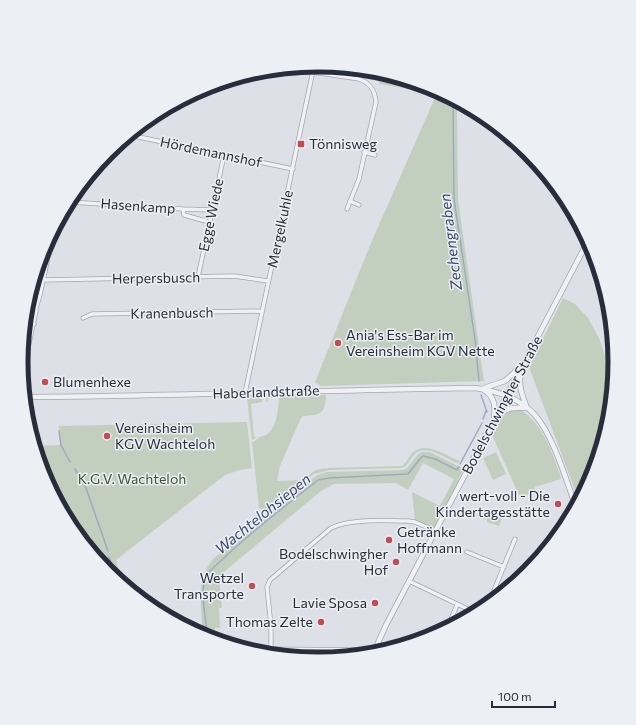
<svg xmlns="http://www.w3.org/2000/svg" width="636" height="725" font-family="Commissioner,sans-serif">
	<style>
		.green { fill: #c2cfbf }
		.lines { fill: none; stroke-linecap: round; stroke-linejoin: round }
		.stream { stroke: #9cabc2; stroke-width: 1.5 }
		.minor-casing { stroke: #a3a7af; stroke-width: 5 }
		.tertiary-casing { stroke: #a3a7af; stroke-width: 6 }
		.minor { stroke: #f0f1f4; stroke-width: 3.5 }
		.tertiary { stroke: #f0f1f4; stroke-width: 4.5 }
		.poi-dot { fill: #c04d55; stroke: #eceff3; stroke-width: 1.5 }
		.labels { text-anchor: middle; stroke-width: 3; stroke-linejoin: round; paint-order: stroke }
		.poi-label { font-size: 14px; fill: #282d3b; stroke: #eceff3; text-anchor: start }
		.street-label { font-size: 14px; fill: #282d3b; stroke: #eceff3 }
		.park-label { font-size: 14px; fill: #3a5537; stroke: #eceff3 }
		.water-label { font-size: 15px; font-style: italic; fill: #37496a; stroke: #eceff3 }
		.rim { fill: none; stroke: #282d3b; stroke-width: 5 }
	</style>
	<rect width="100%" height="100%" fill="#dde0e6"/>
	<path class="green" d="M 381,73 L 427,87 L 425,93 L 422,91 L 379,84 Z
		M 438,91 L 457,102 L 458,200 L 484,381 L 321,386 L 315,382 L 371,243 Z
		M 563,298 L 575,304 L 588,318 L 599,338 L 613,379 L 609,421 L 592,476 L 579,501 L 529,367 Z
		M 326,395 C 325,414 321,415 303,416 L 300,420 L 280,466 L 277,481 L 301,480 L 316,470 L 328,468 L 402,466 C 407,462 409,457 412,453 C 426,440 446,456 460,461 L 458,463 C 445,459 426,442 414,455 C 409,461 408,466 401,468 L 329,470 L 314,474 L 271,509 L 264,510 L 259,508 L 252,442 C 256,441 256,439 260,437 C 261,436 264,436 266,435 C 277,428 278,410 279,398 L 268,398 L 268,402 L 266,402 L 266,397 Z
		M 262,397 L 262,402 L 251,404 L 254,437 L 257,437 L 252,440 L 247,398 Z
		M 519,409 C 543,423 551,450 560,474 L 561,479 L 535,487 L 535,491 L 522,497 L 519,495 L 492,435 L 502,416 L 509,411 Z
		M 247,422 L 252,468 L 240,470 L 225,475 L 116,560 L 123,585 L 108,572 L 71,527 L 44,476 L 35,446 L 60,445 L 59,426 Z
		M 422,452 L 430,452 L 464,469 L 459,478 L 456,479 L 462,480 L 435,531 L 415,522 L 412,492 L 440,506 L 454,479 L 423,463 L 408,490 L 396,483 L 334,484 L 321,491 L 219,576 L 222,608 L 219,608 L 220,628 L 215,628 L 215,640 L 203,636 C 202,609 194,579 214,558 L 317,475 L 327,472 L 403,470 C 412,467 413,456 422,452 Z
		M 496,452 L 506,474 L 493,480 L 483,458 Z
		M 486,508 L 492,511 L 491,513 L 496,515 L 498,511 L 504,513 L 499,526 L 487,522 L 487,520 L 482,518 Z"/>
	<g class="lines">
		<path class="stream" d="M 407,86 L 412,87 L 415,86 L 416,83
			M 453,100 L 454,199 L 475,339 L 479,381
			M 481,395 L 487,412
			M 483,419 L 486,411
			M 59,431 L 61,445 L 70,462
			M 460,464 L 482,423
			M 75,469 L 86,488 L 108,551
			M 109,557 L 117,580
			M 207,638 C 207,621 199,592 206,577 C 210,569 219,563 225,557 C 254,529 287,505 318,480 L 329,478 L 408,474 L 420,459 L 423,456 L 435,459 L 457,470 L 459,467"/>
		<defs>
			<path id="minor" d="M 313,72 L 359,79 C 370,83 375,90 376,102 L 359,179 L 347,209
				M 129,135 L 293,169
				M 364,152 L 375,155
				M 350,201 L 359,205
				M 69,202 L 183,209
				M 209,222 L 184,215 L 183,209 L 212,210
				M 42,255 L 49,255
				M 198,277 L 224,155
				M 43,280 L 234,276 L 268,281
				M 83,318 L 92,314 L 262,311
				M 25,324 L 34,324
				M 22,376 L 36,311 L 36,308 L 40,295 L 54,229
				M 245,393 L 314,66
				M 467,552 L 504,567
				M 409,581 L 476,613
				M 488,605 L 515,539
				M 447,629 L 457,605
				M 271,649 L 359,650 L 373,653
				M 271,655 L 271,626 L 267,587 L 270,580 L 331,528 C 351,518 386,521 408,521 L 415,522 L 435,531"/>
			<path id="tertiary" d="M 521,371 C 518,385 522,395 527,408
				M 484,388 L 505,381 L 519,368
				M 484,390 C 494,396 496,405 494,416
				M 24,397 C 175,396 325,390 475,388 C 497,391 520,398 535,415 C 554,437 566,480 576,507
				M 497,416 C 506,408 513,407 525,408
				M 373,654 L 386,625 L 588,241"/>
		</defs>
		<use href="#minor" class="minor-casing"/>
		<use href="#tertiary" class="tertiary-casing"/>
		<use href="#minor" class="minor"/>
		<use href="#tertiary" class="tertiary"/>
	</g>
	<g class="poi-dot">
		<rect x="297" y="140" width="8" height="8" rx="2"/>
		<circle cx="338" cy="343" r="4"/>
		<circle cx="45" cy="382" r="4"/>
		<circle cx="107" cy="436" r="4"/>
		<circle cx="558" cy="504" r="4"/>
		<circle cx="389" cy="540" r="4"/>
		<circle cx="396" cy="562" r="4"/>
		<circle cx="252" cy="586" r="4"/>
		<circle cx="375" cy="603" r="4"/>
		<circle cx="321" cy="622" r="4"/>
	</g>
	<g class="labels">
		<g class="poi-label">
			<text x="309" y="149">Tönnisweg</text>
			<text x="346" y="340">Ania's Ess-Bar im<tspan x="346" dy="16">Vereinsheim KGV Nette</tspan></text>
			<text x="53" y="387">Blumenhexe</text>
			<text x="115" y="433">Vereinsheim<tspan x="115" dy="16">KGV Wachteloh</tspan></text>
			<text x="550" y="501" text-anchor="end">wert-voll - Die<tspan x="550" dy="16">Kindertagesstätte</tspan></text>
			<text x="397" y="537">Getränke<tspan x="397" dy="16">Hoffmann</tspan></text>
			<text x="388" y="559" text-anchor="end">Bodelschwingher<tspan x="388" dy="16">Hof</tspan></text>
			<text x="244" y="583" text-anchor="end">Wetzel<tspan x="244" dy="16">Transporte</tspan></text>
			<text x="367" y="608" text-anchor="end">Lavie Sposa</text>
			<text x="313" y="627" text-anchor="end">Thomas Zelte</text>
		</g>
		<g class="street-label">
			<text transform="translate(211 152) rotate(12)" y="5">Hördemannshof</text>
			<text transform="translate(138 206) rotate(4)" y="5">Hasenkamp</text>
			<text transform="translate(211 215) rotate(-78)" y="5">Egge Wiede</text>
			<text transform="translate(280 229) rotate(-78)" y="5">Mergelkuhle</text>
			<text transform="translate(156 278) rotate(-1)" y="5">Herpersbusch</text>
			<text transform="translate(172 313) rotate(-1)" y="5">Kranenbusch</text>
			<text transform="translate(266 392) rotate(-2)" y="5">Haberlandstraße</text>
			<text transform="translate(502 405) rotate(-62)" y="5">Bodelschwingher Straße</text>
		</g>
		<g class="park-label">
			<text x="132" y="484">K.G.V. Wachteloh</text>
		</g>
		<g class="water-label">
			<text transform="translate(451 242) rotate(-97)" y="5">Zechengraben</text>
			<text transform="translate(263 514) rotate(-39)" y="5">Wachtelohsiepen</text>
		</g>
	</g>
	<path d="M0 0H636V725H0ZM28 362a290 290 0 1 1 580 0a290 290 0 1 1-580 0Z" fill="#eceff3" fill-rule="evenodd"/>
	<path class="rim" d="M28 362a290 290 0 1 1 580 0a290 290 0 1 1-580 0Z"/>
	<path d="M492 701v6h63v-6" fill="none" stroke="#282d3b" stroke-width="2"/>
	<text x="498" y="701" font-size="12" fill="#282d3b" stroke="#eceff3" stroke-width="3" paint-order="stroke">100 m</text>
</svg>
